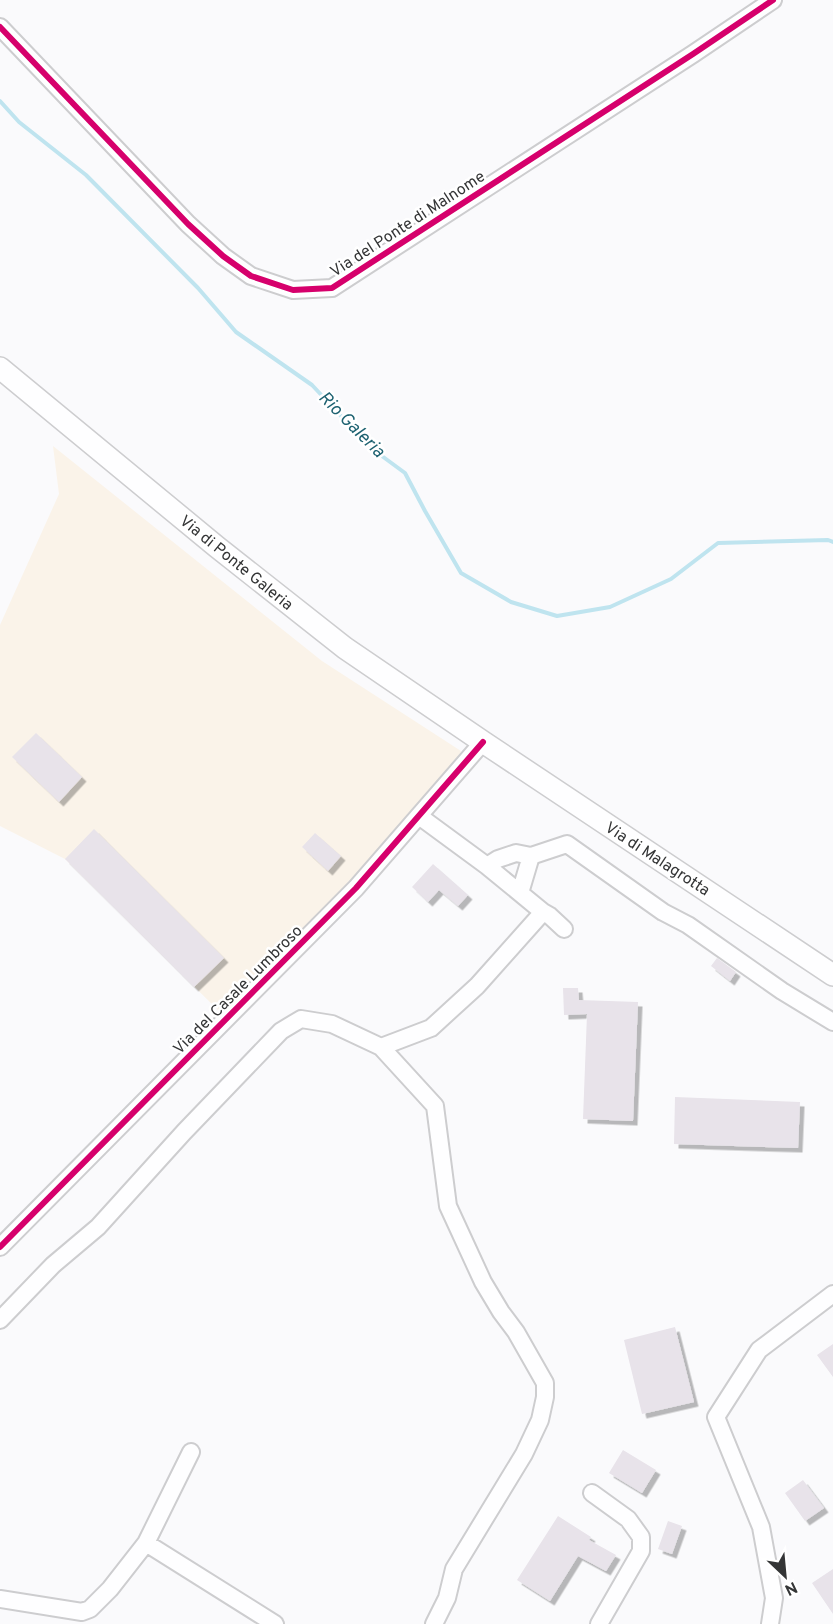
<svg xmlns="http://www.w3.org/2000/svg" width="833" height="1624" font-family="Overpass,sans-serif">
	<style>
		.commercial { fill: #faf3e9 }
		.lines { fill: none; stroke-linecap: round; stroke-linejoin: round }
		.stream { stroke: #bfe4ef; stroke-width: 4 }
		.building { fill: #e8e3ea; filter: url(#shadow) }
		.minor-casing { stroke: #cdcdcf; stroke-width: 20 }
		.major-casing { stroke: #cdcdcf; stroke-width: 24 }
		.minor { stroke: #fefeff; stroke-width: 16 }
		.major { stroke: #fefeff; stroke-width: 21 }
		.cycleway-casing { stroke: #fff; stroke-width: 10 }
		.cycleway { stroke: #d6006c; stroke-width: 6 }
		.labels { text-anchor: middle; stroke-width: 5; stroke-linejoin: round; paint-order: stroke }
		.street-label { font-size: 16px; fill: #343536; stroke: #fff }
		.water-label { font-size: 18px; font-style: italic; fill: #1e6271; stroke: #fff }
	</style>
	<defs>
		<filter id="shadow"><feDropShadow dx="4.5" dy="4.5" stdDeviation="0" flood-color="#0004"/></filter>
	</defs>
	<rect width="100%" height="100%" fill="#fafafc"/>
	<path class="commercial" d="M 53,446 L 322,661 L 461,751 L 456,763 L 325,908 L 222,1014 L 65,859 L 0,826 L 0,625 L 59,494 Z"/>
	<g class="lines">
		<path class="stream" d="M 0,101 L 19,122 L 86,175 L 198,288 L 236,332 L 312,385 L 371,448 L 405,473 L 425,511 L 461,573 L 511,602 L 557,616 L 610,607 L 671,579 L 718,543 L 828,540 L 833,542"/>
	</g>
	<path class="building" d="M 36,733 L 82,777 L 59,802 L 12,757 Z
		M 94,829 L 224,958 L 194,987 L 65,859 Z
		M 315,833 L 341,856 L 328,871 L 302,847 Z
		M 433,864 L 468,895 L 458,906 L 439,890 L 428,902 L 412,887 Z
		M 717,958 L 736,972 L 730,981 L 711,966 Z
		M 563,988 L 578,988 L 579,1000 L 638,1002 L 633,1121 L 583,1119 L 587,1014 L 564,1015 Z
		M 675,1097 L 800,1102 L 798,1148 L 674,1144 Z
		M 675,1327 L 694,1402 L 642,1414 L 624,1340 Z
		M 833,1344 L 833,1377 L 817,1355 Z
		M 623,1450 L 656,1470 L 642,1493 L 609,1473 Z
		M 803,1480 L 824,1508 L 805,1521 L 785,1493 Z
		M 558,1516 L 591,1537 L 589,1540 L 616,1555 L 606,1571 L 578,1556 L 550,1601 L 517,1580 Z
		M 668,1521 L 682,1526 L 672,1554 L 658,1549 Z
		M 833,1569 L 833,1614 L 812,1583 Z"/>
	<g class="lines">
		<defs>
			<path id="minor" d="M 0,27 L 188,224 L 223,256 L 251,276 L 293,290 L 332,288 L 693,54 L 773,0
				M 419,816 L 487,866 L 543,912 L 550,916 L 564,929
				M 487,866 L 498,859 L 516,853 L 531,856 L 567,844 L 663,912 L 688,925 L 782,991 L 833,1022
				M 520,893 L 531,856
				M 381,1047 L 431,1028 L 477,986 L 543,912
				M 0,1247 L 356,888 L 483,742
				M 0,1320 L 53,1265 L 98,1227 L 184,1132 L 281,1031 L 301,1019 L 332,1024 L 381,1047 L 435,1106 L 448,1206 L 483,1282 L 501,1312 L 516,1332 L 545,1383 L 545,1397 L 540,1420 L 524,1454 L 454,1569 L 447,1598 L 434,1624
				M 592,1493 L 628,1519 L 641,1537 L 641,1551 L 599,1624
				M 146,1543 L 275,1624
				M 0,1599 L 82,1612 L 90,1609 L 110,1589 L 146,1543 L 191,1452
				M 770,1624 L 774,1598 L 761,1527 L 716,1417 L 759,1350 L 833,1294"/>
			<path id="major" d="M 0,368 L 217,547 L 345,648 L 483,742 L 833,975"/>
		</defs>
		<use href="#minor" class="minor-casing"/>
		<use href="#major" class="major-casing"/>
		<use href="#minor" class="minor"/>
		<use href="#major" class="major"/>
		<defs>
			<path id="cycleway" d="M 0,27 L 188,224 L 223,256 L 251,276 L 293,290 L 332,288 L 693,54 L 773,0
				M 0,1247 L 356,888 L 483,742"/>
		</defs>
		<use href="#cycleway" class="cycleway-casing"/>
		<use href="#cycleway" class="cycleway"/>
	</g>
	<g class="labels">
		<g class="street-label">
			<text transform="translate(407 223) rotate(-33)" y="6">Via del Ponte di Malnome</text>
			<text transform="translate(237 562) rotate(39)" y="6">Via di Ponte Galeria</text>
			<text transform="translate(658 858) rotate(33)" y="6">Via di Malagrotta</text>
			<text transform="translate(237 989) rotate(-45)" y="6">Via del Casale Lumbroso</text>
		</g>
		<g class="water-label">
			<text transform="translate(352 424) rotate(45)" y="6">Rio Galeria</text>
		</g>
	</g>
	<g transform="translate(785 1576) rotate(154)" stroke="#ffffff" stroke-width="4.5" paint-order="stroke">
	<path d="M0-4.5L10 22L0 15L-10 22Z" fill="#343536"/>
	<text y="-9" font-size="16" font-weight="bold" text-anchor="middle" fill="#343536">N</text>
	</g>
</svg>
